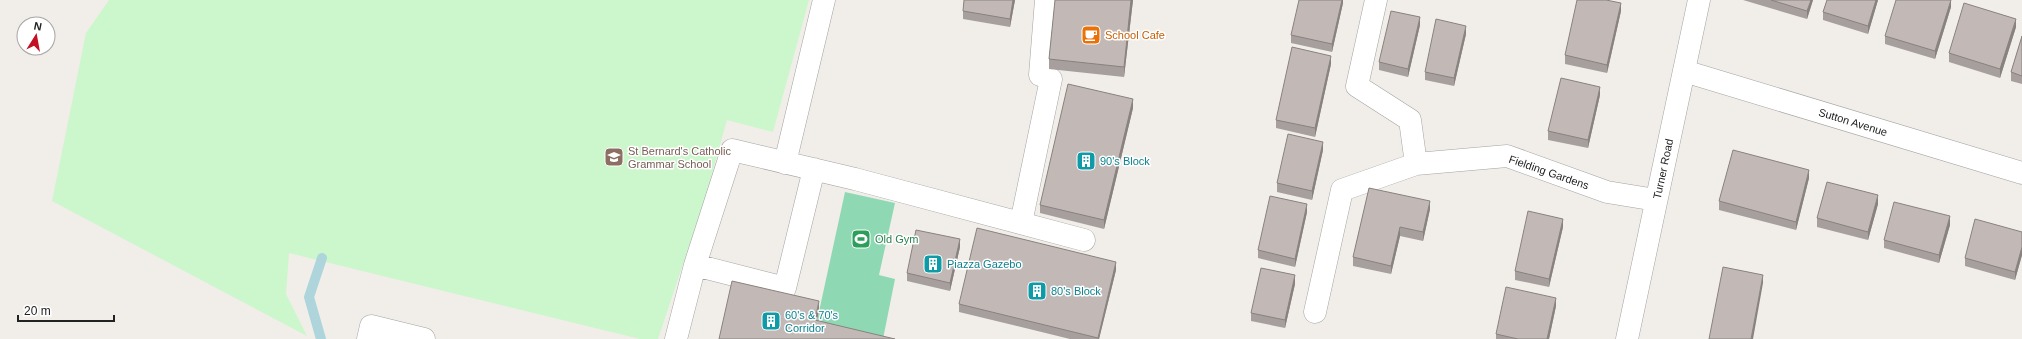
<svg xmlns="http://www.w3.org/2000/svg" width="2022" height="339" font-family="Arial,sans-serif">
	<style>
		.park { fill: #ccf6cb }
		.pitch { fill: #8ed9b4 }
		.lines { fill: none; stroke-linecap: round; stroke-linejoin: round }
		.stream { stroke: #aed5db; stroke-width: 10 }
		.minor-casing { stroke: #a3a3a3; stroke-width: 23 }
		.minor { stroke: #fff; stroke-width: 22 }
		.wall { fill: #a79f9d }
		.shaded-wall { fill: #88827f }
		.building { fill: #c2b9b6; stroke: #88827f }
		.labels { text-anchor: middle; stroke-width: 3; stroke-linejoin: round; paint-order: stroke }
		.food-label { font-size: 11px; fill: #c56008; stroke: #fff; text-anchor: start }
		.street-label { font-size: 11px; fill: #222; stroke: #fff }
		.education-label { font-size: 11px; fill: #785e54; stroke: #fff; text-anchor: start }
		.culture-label { font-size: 11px; fill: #0d838f; stroke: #fff; text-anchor: start }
		.leisure-label { font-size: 11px; fill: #27864d; stroke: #fff; text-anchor: start }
	</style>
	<rect width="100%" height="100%" fill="#f1eee9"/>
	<path class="park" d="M 109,0 L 809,0 L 773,132 L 727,120 L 706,195 L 658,339 L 640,339 L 289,253 L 286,294 L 307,336 L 52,201 L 86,33 Z"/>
	<path class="pitch" d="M 845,192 L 895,203 L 879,275 L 895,279 L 883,339 L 815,330 Z"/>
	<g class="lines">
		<path class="stream" d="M 321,339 L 309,297 L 322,258"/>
		<defs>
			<path id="minor" d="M 1376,0 L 1357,86 L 1410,120 L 1416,164
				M 1684,71 L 2022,173
				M 785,163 L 824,0
				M 1021,223 L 1051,79 L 1040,75 L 1046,0
				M 695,265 L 732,150 L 855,179 L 1084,240
				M 1315,312 L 1342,190 L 1416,164 L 1507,156 L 1607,192 L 1656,200
				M 368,339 L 371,326 L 424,339
				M 676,339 L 695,265 L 785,288 L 814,169
				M 1627,339 L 1699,0"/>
		</defs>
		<use href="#minor" class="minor-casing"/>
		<use href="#minor" class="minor"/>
	</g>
	<path class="wall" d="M 1015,0 L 1010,27 L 963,19 L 963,11 Z
		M 1055,0 L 1133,0 L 1124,77 L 1049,69 L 1049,59 Z
		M 1343,0 L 1343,3 L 1332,52 L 1291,43 L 1291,35 Z
		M 1743,0 L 1813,0 L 1807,19 Z
		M 1827,0 L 1878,0 L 1868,34 L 1823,20 L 1823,12 Z
		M 1951,0 L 1951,7 L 1935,59 L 1885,44 L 1885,36 Z
		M 1621,11 L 1607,73 L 1565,64 L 1565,55 Z
		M 1420,25 L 1408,77 L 1379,70 L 1379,62 Z
		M 2016,27 L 2000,78 L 1949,62 L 1949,53 Z
		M 1466,34 L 1454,86 L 1425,80 L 1425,72 Z
		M 2022,36 L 2022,84 L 2011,81 L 2011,72 Z
		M 1331,64 L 1315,137 L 1276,128 L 1276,120 Z
		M 1600,95 L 1588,148 L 1548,140 L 1548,131 Z
		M 1133,108 L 1104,229 L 1040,213 L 1040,205 Z
		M 1323,150 L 1312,200 L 1277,192 L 1277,183 Z
		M 1809,178 L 1796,230 L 1719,210 L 1719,201 Z
		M 1369,188 L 1430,209 L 1423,241 L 1400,236 L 1391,274 L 1353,266 L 1353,257 Z
		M 1878,204 L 1868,240 L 1817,227 L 1817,218 Z
		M 1307,212 L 1295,267 L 1258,258 L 1258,250 Z
		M 1950,225 L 1939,263 L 1884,248 L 1884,240 Z
		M 1563,227 L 1549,287 L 1515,280 L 1515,271 Z
		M 2022,232 L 2022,255 L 2015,280 L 1965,266 L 1965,258 Z
		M 960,247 L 950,291 L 907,281 L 907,273 Z
		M 1116,270 L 1099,339 L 1070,339 L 959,312 L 959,304 Z
		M 1295,284 L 1285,328 L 1251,321 L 1251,313 Z
		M 1556,306 L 1549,339 L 1496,339 L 1496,334 Z"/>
	<path class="shaded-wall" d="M 1013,0 L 1015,0 L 1010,27 L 1010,19 Z
		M 1131,0 L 1133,0 L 1124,77 L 1124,67 Z
		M 1342,0 L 1343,0 L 1343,3 L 1332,52 L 1332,44 Z
		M 1811,0 L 1813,0 L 1807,19 L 1807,11 Z
		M 1876,0 L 1878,0 L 1868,34 L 1868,26 Z
		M 1951,0 L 1951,7 L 1935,59 L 1935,51 Z
		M 1621,3 L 1621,11 L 1607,73 L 1607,65 Z
		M 1420,17 L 1420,25 L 1408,77 L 1408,69 Z
		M 2016,19 L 2016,27 L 2000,78 L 2000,69 Z
		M 1466,26 L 1466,34 L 1454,86 L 1454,78 Z
		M 1331,56 L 1331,64 L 1315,137 L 1315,128 Z
		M 1600,87 L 1600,95 L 1588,148 L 1588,140 Z
		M 1133,99 L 1133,108 L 1104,229 L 1104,220 Z
		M 1323,142 L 1323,150 L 1312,200 L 1312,191 Z
		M 1809,170 L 1809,178 L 1796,230 L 1796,222 Z
		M 1878,195 L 1878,204 L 1868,240 L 1868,232 Z
		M 1430,201 L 1430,209 L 1423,241 L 1423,232 Z
		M 1307,204 L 1307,212 L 1295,267 L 1295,259 Z
		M 1950,216 L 1950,225 L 1939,263 L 1939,255 Z
		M 1563,219 L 1563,227 L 1549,287 L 1549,279 Z
		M 1400,227 L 1400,236 L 1391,274 L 1391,266 Z
		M 960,239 L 960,247 L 950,291 L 950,283 Z
		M 2022,247 L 2022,255 L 2015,280 L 2015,272 Z
		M 1116,262 L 1116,270 L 1099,339 L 1098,339 Z
		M 1295,275 L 1295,284 L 1285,328 L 1285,320 Z
		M 1763,275 L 1763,283 L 1753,339 L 1751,339 Z
		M 1556,298 L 1556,306 L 1549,339 L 1547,339 Z
		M 819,301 L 819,311 L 815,330 L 815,320 Z"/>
	<path class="building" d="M 964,0 L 1013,0 L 1010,19 L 963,11 Z
		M 1055,0 L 1131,0 L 1124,67 L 1049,59 Z
		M 1299,0 L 1342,0 L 1332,44 L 1291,35 Z
		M 1577,0 L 1606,0 L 1621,3 L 1607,65 L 1565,55 Z
		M 1771,0 L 1811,0 L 1807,11 Z
		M 1827,0 L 1876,0 L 1868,26 L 1823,12 Z
		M 1896,0 L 1951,0 L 1935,51 L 1885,36 Z
		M 1964,3 L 2016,19 L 2000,69 L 1949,53 Z
		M 1391,11 L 1420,17 L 1408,69 L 1379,62 Z
		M 1436,19 L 1466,26 L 1454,78 L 1425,72 Z
		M 2022,36 L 2022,76 L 2011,72 Z
		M 1292,47 L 1331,56 L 1315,128 L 1276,120 Z
		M 1561,78 L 1600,87 L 1588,140 L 1548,131 Z
		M 1068,84 L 1133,99 L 1104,220 L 1040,205 Z
		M 1288,134 L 1323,142 L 1312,191 L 1277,183 Z
		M 1733,150 L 1809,170 L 1796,222 L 1719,201 Z
		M 1827,182 L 1878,195 L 1868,232 L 1817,218 Z
		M 1369,188 L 1430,201 L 1423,232 L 1400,227 L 1391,266 L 1353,257 Z
		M 1270,196 L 1307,204 L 1295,259 L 1258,250 Z
		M 1894,202 L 1950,216 L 1939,255 L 1884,240 Z
		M 1528,211 L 1563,219 L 1549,279 L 1515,271 Z
		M 1975,219 L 2022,232 L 2022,247 L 2015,272 L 1965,258 Z
		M 977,228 L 1116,262 L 1098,338 L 959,304 Z
		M 916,230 L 960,239 L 950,283 L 907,273 Z
		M 1723,267 L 1763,275 L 1751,339 L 1709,339 Z
		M 1261,268 L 1295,275 L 1285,320 L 1251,313 Z
		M 732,281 L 819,301 L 815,320 L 895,339 L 719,339 Z
		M 1506,287 L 1556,298 L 1547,339 L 1518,339 L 1496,334 Z"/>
	<defs>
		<symbol id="cafe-square" viewBox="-11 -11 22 22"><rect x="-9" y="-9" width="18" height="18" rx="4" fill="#e8710a" stroke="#fff"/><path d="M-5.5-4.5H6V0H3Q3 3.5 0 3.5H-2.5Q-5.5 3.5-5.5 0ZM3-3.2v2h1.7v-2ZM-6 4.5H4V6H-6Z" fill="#fff"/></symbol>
		<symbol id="school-square" viewBox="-11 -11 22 22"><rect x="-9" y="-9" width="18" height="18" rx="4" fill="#8d6e63" stroke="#fff"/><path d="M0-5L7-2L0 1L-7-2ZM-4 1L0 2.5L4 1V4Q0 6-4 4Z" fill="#fff"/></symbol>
		<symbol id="building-square" viewBox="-11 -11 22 22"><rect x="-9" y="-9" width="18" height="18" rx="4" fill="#0f9aa8" stroke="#fff"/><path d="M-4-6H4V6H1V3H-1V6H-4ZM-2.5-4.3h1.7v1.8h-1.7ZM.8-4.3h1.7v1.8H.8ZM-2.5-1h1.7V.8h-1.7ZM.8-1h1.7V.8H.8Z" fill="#fff"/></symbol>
		<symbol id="stadium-square" viewBox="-11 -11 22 22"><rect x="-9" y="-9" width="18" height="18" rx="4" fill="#2e9e5b" stroke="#fff"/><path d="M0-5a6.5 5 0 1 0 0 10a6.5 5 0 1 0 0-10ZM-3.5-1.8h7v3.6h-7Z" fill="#fff"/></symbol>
	</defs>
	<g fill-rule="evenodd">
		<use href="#cafe-square" x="1080" y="24" width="22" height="22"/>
		<use href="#school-square" x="603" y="146" width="22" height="22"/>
		<use href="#building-square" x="1075" y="150" width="22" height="22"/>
		<use href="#stadium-square" x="850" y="228" width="22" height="22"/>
		<use href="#building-square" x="922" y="253" width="22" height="22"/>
		<use href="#building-square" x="1026" y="280" width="22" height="22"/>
		<use href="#building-square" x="760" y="310" width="22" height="22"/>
	</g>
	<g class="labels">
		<g class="food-label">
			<text x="1105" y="39">School Cafe</text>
		</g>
		<g class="street-label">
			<text transform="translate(1853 122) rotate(17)" y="4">Sutton Avenue</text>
			<text transform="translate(1663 169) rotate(-78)" y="4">Turner Road</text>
			<text transform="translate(1549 172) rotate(19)" y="4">Fielding Gardens</text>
		</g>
		<g class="education-label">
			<text x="628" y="155">St Bernard's Catholic<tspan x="628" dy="13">Grammar School</tspan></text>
		</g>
		<g class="culture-label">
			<text x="1100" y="165">90's Block</text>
			<text x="947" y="268">Piazza Gazebo</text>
			<text x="1051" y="295">80's Block</text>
			<text x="785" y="319">60's &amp; 70's<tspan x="785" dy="13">Corridor</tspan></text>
		</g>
		<g class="leisure-label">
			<text x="875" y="243">Old Gym</text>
		</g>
	</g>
	<g transform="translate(36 36) rotate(11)"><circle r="19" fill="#ffffff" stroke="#a7a7a7"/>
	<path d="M0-3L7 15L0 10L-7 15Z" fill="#c31023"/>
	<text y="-6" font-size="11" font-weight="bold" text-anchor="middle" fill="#222222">N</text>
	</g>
	<path d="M18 315v6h96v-6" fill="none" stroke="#222222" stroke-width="2"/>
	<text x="24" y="315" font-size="12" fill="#222222" stroke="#ffffff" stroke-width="3" paint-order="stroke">20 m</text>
</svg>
